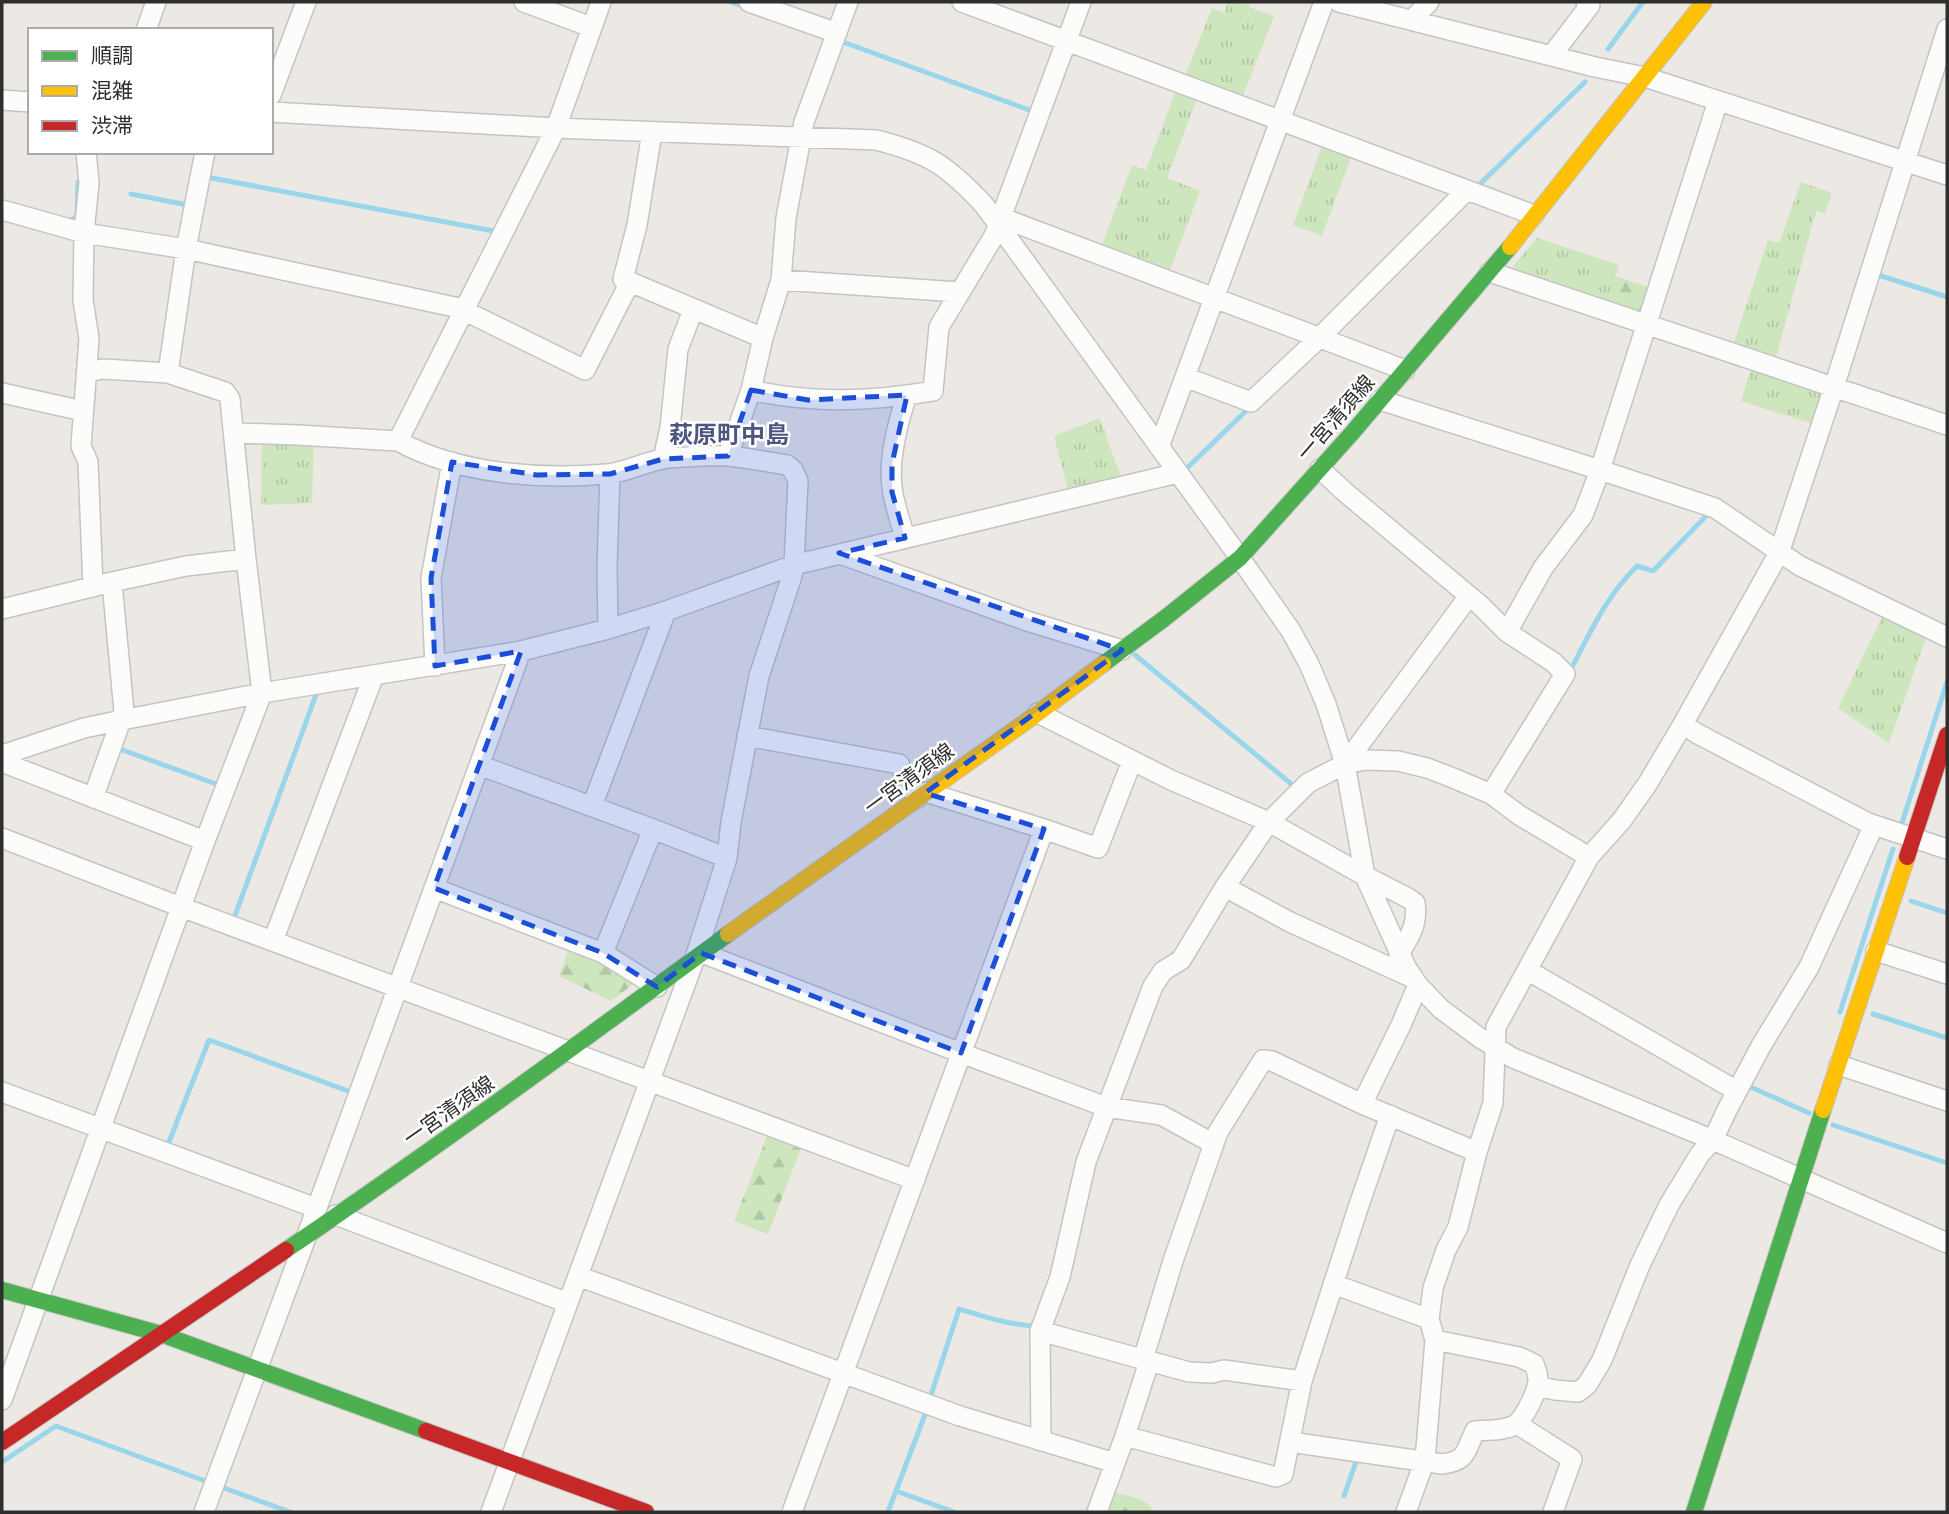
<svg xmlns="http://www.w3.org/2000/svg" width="1949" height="1514" font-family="'Fira Sans Condensed','Noto Sans JP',sans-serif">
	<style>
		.grass { fill: url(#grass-tufts) }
		.forest { fill: url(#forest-firs) }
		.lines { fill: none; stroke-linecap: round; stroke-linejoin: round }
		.stream { stroke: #99d6ec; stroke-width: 5 }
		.street-casing { stroke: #c5c4c5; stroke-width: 22 }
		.fast-casing { stroke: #c5c4c5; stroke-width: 18 }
		.slow-casing { stroke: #c5c4c5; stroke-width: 18 }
		.jam-casing { stroke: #c5c4c5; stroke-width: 18 }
		.street { stroke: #fcfcfb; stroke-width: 19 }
		.fast { stroke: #4caf50; stroke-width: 16 }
		.slow { stroke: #ffc107; stroke-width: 16 }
		.jam { stroke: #c62828; stroke-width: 16 }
		.marked { fill: #1d4ed8; fill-opacity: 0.2; stroke: #1d4ed8; stroke-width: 5; stroke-dasharray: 14 9; stroke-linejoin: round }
		.labels { text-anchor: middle; stroke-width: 5; stroke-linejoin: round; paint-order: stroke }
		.street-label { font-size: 21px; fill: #2e2e2e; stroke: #fff }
		.quarter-label { font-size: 24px; font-weight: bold; fill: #4d5680; stroke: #fff }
	</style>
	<defs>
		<pattern id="grass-tufts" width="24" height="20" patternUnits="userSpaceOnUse" patternTransform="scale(1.75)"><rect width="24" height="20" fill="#cee6be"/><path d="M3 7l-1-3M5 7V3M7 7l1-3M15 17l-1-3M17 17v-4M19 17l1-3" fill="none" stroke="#b1c6a4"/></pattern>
		<pattern id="forest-firs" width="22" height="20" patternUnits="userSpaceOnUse" patternTransform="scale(1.75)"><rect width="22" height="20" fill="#cee6be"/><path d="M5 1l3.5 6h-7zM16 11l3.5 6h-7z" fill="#b1c6a4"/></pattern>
	</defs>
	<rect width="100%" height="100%" fill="#ece8e4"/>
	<path class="grass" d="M 1228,2 L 1250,2 L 1249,7 L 1274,16 L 1241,101 L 1184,79 L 1212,8 L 1224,13 Z
		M 1177,88 L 1198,96 L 1167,178 L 1200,191 L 1168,275 L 1100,250 L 1132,165 L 1146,170 Z
		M 1324,141 L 1353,152 L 1322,236 L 1293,225 Z
		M 1801,182 L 1832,193 L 1825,214 L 1816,211 L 1775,361 L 1732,348 L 1768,240 L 1779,243 Z
		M 1537,238 L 1619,265 L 1605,306 L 1510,270 Z
		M 1752,366 L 1823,391 L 1813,424 L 1741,401 Z
		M 1100,418 L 1121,478 L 1068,490 L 1054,436 Z
		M 262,438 L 314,440 L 312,503 L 261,505 Z
		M 1884,613 L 1928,632 L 1889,743 L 1838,708 Z"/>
	<path class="forest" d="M 1615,276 L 1652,288 L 1638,316 L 1605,306 Z
		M 570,945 L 639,980 L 611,1001 L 559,976 Z
		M 769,1131 L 803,1143 L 768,1234 L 734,1221 Z
		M 1113,1492 C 1126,1496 1149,1498 1153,1512 L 1102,1512 Z"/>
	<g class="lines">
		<path class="stream" d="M 731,2 L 745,7
			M 843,42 L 1032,111
			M 1608,49 L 1643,2
			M 206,177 L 499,232
			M 1478,186 L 1585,82
			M 131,194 L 188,205 L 188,203
			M 66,220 L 70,221 L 77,216 L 78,182
			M 1875,274 L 1947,297
			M 1185,470 L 1250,407
			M 1135,655 L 1295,787
			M 1571,669 C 1590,633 1607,595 1637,566 L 1653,571 L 1709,513
			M 117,748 L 219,785
			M 1901,826 L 1947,682
			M 1911,901 L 1947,913
			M 233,921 L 317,692
			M 1840,1012 L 1893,849
			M 1873,1014 L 1947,1038
			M 1746,1085 L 1809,1113
			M 1833,1125 L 1947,1163
			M 167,1147 L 209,1040 L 351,1092
			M 930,1398 L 959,1309 C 985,1317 1009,1325 1036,1326
			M 2,1462 L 56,1426 L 208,1482
			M 221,1487 L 290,1512
			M 896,1491 L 954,1512
			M 1344,1496 L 1357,1459
			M 888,1512 L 926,1412"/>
		<defs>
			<path id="street" d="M 524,2 L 591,27
				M 749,2 L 837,33
				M 962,2 L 1534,215
				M 1339,2 L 1595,67 L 1645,77 L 1947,175
				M 1412,20 L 1429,2
				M 146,30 L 156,2
				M 1552,55 L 1590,5 L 1586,2
				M 271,95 L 306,2
				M 2,100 L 30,102
				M 271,112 L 556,128 L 876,140 C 928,153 947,165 984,205 L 1240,558 L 1291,631 L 1309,664 L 1326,704 L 1345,764 L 1365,876 L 1406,967 L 1418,985 L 1441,1009 L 1480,1038 L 1513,1058 L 1713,1140 L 1947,1243
				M 652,132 L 637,225 L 623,279 L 763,338
				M 86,152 L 89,183 L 84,233 L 83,300 L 89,339 L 81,446 L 88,462 L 93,587
				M 2,210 L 84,233 L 186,249 L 459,308 L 585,370 L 630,282
				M 1000,217 L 1405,370
				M 1490,272 L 1947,425
				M 781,280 L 959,292
				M 168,373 L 186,249 L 205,152
				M 1185,377 L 1251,402 L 1319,338 L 1467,190
				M 751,390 C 812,404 871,402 933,391 L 939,327 L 994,236 L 1081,2
				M 2,393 L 83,411
				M 1380,400 L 1600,470 L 1715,508 L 1800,566 L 1947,637
				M 235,433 L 298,435 L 398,441 C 458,474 540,480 607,474 C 628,472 648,460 669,458 C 689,457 709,455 728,456 C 748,458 768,462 787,465 L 793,470 L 798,481 L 794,565 L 791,579 L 759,676 L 731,822 L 727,858 L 695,958 L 491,1512
				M 398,441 L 556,128 L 601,2
				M 1159,447 L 1324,2
				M 728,456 L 751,390 L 763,338 L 781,280 L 786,218 L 804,122 L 848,2
				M 663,459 L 670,428 L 678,349 L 693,310
				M 1320,469 L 1346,493 L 1480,605 L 1507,632 L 1553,662 L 1565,674 L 1491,794
				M 905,538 C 901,523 896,509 893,494 C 887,462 897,425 907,395
				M 840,554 L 1027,621 L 1122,650
				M 2,609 L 112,582 L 186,566 L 246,559
				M 608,629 L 607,567 L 610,474
				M 1507,632 L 1543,568 L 1583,515 L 1600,470 L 1718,101
				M 435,666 L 431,578 L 452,462
				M 1038,713 L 1171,780 L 1269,822 L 1365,876 L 1408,898 L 1415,903 C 1418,925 1410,936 1399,954
				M 1683,724 L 1696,733 L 1868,823 L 1947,849
				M 747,736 L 899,764 L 917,798
				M 2,755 L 84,728 L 122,720 L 262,693 L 521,651 L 608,629 L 666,611 L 794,565 L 1178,473
				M 2,762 L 205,841
				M 1345,764 L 1469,596
				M 479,765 L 653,829 L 727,858
				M 926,792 L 1044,829 L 1098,848 L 1132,761
				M 93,798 L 124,712 L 112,582
				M 592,806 L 666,611
				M 2,838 L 181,907 L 915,1180
				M 1225,887 L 1290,922 L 1413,978
				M 434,888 L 603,953 L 657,987
				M 273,941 L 374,675
				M 1876,951 L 1947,974
				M 603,953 L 653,829
				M 702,953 L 961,1053 L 1106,1107 L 1161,1115 L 1214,1144
				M 1527,970 L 1737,1091
				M 1839,1065 L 1947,1101
				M 2,1092 L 316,1208
				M 1362,1104 L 1401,1025 L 1418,985
				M 336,1215 L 568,1303
				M 578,1276 L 960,1416 L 1115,1463
				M 1333,1284 L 1429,1319
				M 1040,1331 L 1189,1372 L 1212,1373 L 1224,1370 L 1302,1381
				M 1537,1386 L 1555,1390 L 1578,1392 L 1587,1385 L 1602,1360 L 1640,1265 L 1669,1205 L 1700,1154 L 1713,1140 L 1727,1110 L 1761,1046 L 1809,967 L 1874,825
				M 2,1400 L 205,841 L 262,693 L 246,559 L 230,399 L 225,392 L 168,373 L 103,369 L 87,372
				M 1517,1424 L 1572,1459 L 1553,1512
				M 1125,1436 L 1276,1477 L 1283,1474 L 1302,1381 L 1358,1208 L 1390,1115
				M 1041,1441 L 1040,1331 L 1060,1277 L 1086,1162 L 1153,986 L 1163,971 L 1181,960 L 1225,887 L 1269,822 L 1308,783 L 1345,764 L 1365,760 L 1398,761 L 1427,768 L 1453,778 L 1491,794 L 1519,815 L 1589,857
				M 1290,1442 L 1442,1464 C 1467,1461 1465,1452 1475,1431 C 1488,1430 1503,1431 1515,1425 C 1524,1419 1538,1391 1538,1380 C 1538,1374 1536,1369 1534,1364 L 1519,1357 L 1435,1340
				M 204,1512 L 307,1235 L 521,651
				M 792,1512 L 1044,829
				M 1097,1512 L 1125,1436 L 1149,1362 L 1145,1353 L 1173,1261 L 1218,1132 L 1263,1060 L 1272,1061 L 1362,1104 L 1477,1152
				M 1406,1512 L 1425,1460 L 1435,1340 L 1429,1319 L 1433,1288 L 1446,1250 L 1458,1227 L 1477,1152 L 1493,1103 L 1496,1027 L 1589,857 L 1622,820 L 1648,783 L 1683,724 L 1779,553 L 1834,387 L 1947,29"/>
			<path id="fast" d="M 1103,664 L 1165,618 L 1240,558 L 1352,433 L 1510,247
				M 286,1250 C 436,1148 582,1041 728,934
				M 2,1290 L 161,1334 L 426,1431
				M 1694,1512 L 1823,1110"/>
			<path id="slow" d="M 1510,247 L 1704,2
				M 728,934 L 1038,713 L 1103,664
				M 1823,1110 L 1907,857"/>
			<path id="jam" d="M 1907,857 L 1947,735
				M 426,1431 L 646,1512
				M 2,1442 L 286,1250"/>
		</defs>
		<use href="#street" class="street-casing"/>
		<use href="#fast" class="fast-casing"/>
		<use href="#slow" class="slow-casing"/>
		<use href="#jam" class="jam-casing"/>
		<use href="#street" class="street"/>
		<use href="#fast" class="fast"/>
		<use href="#slow" class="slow"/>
		<use href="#jam" class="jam"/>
	</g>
	<path class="marked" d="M 751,390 L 808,400 L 907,395 L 892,464 L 892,492 L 905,538 L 839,553 L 1122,650 L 925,793 L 1044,829 L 961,1053 L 701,953 L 657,987 L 603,953 L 434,888 L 521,651 L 435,666 L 431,578 L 452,462 L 537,475 L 610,474 L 663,459 L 728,456 Z"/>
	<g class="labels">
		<g class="street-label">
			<text transform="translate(1336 418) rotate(-49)" y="7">一宮清須線</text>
			<text transform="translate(909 779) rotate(-36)" y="7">一宮清須線</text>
			<text transform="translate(449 1111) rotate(-35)" y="7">一宮清須線</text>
		</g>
		<g class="quarter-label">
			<text x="729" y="443">萩原町中島</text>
		</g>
	</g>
	<rect width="1949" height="1514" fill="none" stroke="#2e2e2e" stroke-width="7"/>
	<rect x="28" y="28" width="245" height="126" fill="#ffffff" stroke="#ababab" stroke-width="2"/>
	<rect x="42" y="51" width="35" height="10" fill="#4caf50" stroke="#ababab" stroke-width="2"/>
	<text x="91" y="63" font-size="21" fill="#2e2e2e">順調</text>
	<rect x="42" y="86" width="35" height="10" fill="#ffc107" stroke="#ababab" stroke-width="2"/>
	<text x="91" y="98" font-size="21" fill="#2e2e2e">混雑</text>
	<rect x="42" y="121" width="35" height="10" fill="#c62828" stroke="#ababab" stroke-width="2"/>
	<text x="91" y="133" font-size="21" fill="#2e2e2e">渋滞</text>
</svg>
